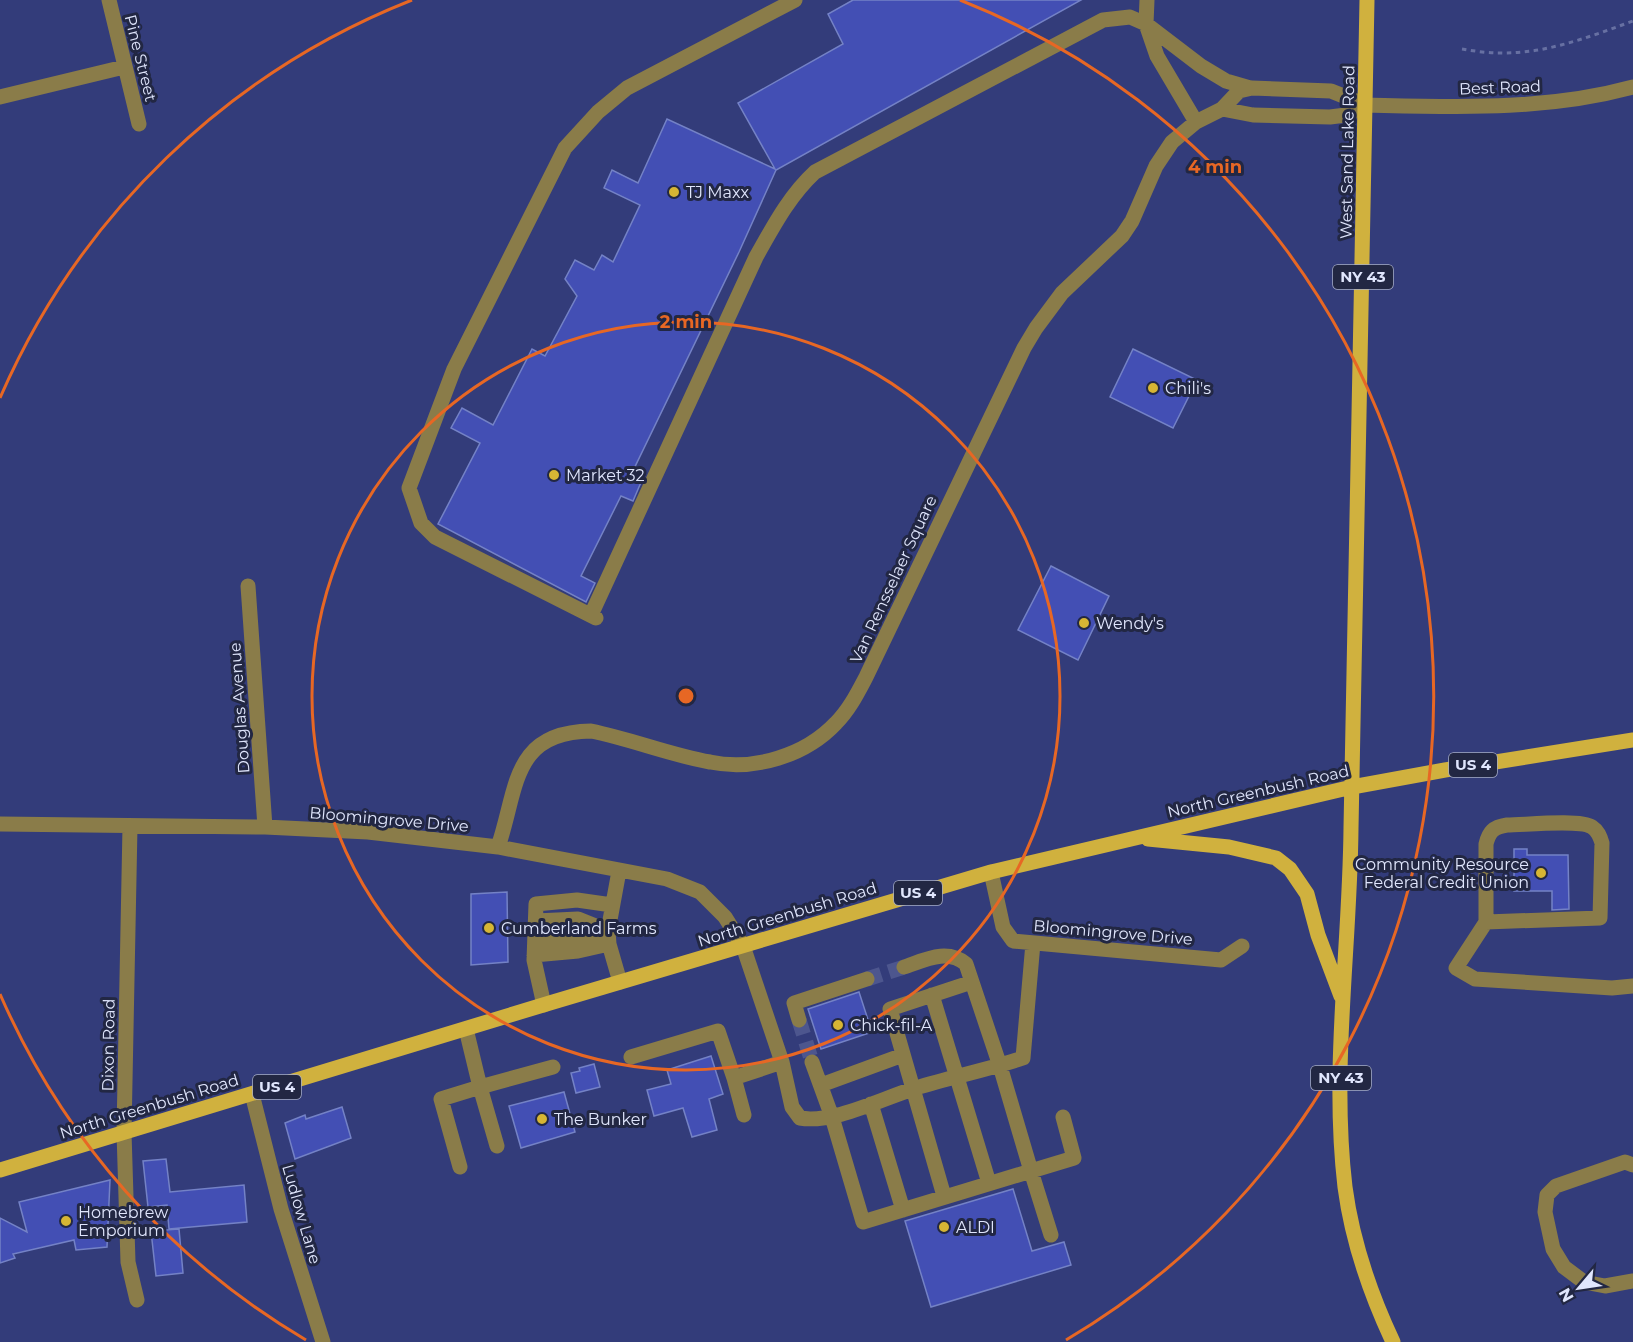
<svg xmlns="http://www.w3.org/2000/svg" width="1633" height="1342" font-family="Montserrat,sans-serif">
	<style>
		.building { fill: #434fb4; stroke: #7482c6; stroke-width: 1.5 }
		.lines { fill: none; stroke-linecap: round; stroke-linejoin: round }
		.minor-tunnel { stroke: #4d568e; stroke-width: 15; stroke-dasharray: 15 8; stroke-linecap: butt }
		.path { stroke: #6770a2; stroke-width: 3; stroke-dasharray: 4.5 4.5; stroke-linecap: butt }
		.minor { stroke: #8a7c49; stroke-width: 15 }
		.major { stroke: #d0b13e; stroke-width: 15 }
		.ring { fill: none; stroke: #e76724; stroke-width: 3 }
		.poi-dot { fill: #d6b534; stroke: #222743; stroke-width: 2 }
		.labels { text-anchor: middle; stroke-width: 6; stroke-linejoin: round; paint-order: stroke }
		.shield { fill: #222743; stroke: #a7adc5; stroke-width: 1.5 }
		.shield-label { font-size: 15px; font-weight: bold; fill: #e0e6fd }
		.street-label { font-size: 16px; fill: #e0e6fd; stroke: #222743 }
		.poi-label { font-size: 16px; fill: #e0e6fd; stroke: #222743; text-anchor: start }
		.centre { fill: #e76724; stroke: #222743; stroke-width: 3 }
		.ring-label { font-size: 18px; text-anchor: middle; font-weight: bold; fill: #e76724; stroke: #222743; stroke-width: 6; stroke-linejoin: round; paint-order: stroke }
	</style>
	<rect width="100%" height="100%" fill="#333c7a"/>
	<path class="building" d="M 853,0 L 1081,0 L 776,170 L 739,252 L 631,475 L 642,480 L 633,501 L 621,496 L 581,576 L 595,583 L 586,602 L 438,524 L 480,443 L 451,428 L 462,408 L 493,425 L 532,349 L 545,356 L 577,296 L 565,279 L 575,260 L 594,270 L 602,255 L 613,262 L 640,205 L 604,188 L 612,170 L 638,183 L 667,119 L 775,169 L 738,103 L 843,44 L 828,14 Z
		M 1133,349 L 1197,380 L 1173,428 L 1110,397 Z
		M 1051,566 L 1109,596 L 1078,660 L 1018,630 Z
		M 1514,849 L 1527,849 L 1527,855 L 1568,855 L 1569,909 L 1552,910 L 1552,891 L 1514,891 Z
		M 507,892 L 508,962 L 471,965 L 471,894 Z
		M 859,992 L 872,1032 L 821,1049 L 808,1009 Z
		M 711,1056 L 723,1094 L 709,1099 L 717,1130 L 692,1137 L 683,1108 L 654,1116 L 647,1090 L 671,1084 L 667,1070 Z
		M 594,1064 L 600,1087 L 576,1093 L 571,1073 L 580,1071 L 579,1068 Z
		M 564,1092 L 575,1132 L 521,1148 L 509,1106 Z
		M 342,1107 L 351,1138 L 295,1159 L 285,1123 L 305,1115 L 306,1119 Z
		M 166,1159 L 170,1192 L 244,1185 L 247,1222 L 169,1229 L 167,1205 L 148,1207 L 143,1161 Z
		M 110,1180 L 107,1247 L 76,1250 L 74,1240 L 13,1254 L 15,1258 L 0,1263 L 0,1218 L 27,1232 L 19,1202 Z
		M 1013,1189 L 1032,1251 L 1064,1242 L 1071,1265 L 931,1307 L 905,1221 Z
		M 179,1229 L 183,1273 L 156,1276 L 151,1231 Z"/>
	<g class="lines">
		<path class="minor-tunnel" d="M 867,979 L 904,967
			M 799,1020 L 812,1062"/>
		<path class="path" d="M 1462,49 C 1474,51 1487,53 1499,53 C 1546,54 1589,37 1633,21"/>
		<path class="minor" d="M 109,0 L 139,124
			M 1147,0 L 1146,24 L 1157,56 L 1196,122
			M 0,97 L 124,67
			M 1222,109 L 1253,115 L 1330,117 L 1346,115 L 1366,105 C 1456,107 1545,111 1633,87
			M 248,586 L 265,827
			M 591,615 L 756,257 C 773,227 789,196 815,172 L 1103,20 L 1130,17 L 1146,24 L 1201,66 L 1226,81 L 1250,88
			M 596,618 L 435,537 L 421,523 L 409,488 L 454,369 L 565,148 L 598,112 L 627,88 L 795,0
			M 0,824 L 265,827 L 368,832 L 498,847 L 667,879 L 700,892 L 725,917 L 743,946 L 782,1062 L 792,1107 L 800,1118 C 833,1124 883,1098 916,1088 C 951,1077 987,1070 1023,1058 L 1033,943
			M 130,826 L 124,1132 L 128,1262 L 137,1300
			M 498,847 C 518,789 511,732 591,731 C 631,739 670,755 710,762 C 754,771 805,756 836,723 C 849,710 857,694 866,677 L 1024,348 L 1036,328 L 1062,293 L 1122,236 L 1132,221 L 1156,166 L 1172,142 L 1196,122 L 1222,109 L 1239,91 L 1252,88 L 1331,91 L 1366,105
			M 619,871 L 608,931 L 609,944 L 620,982
			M 991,872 L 1003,927 L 1013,941 L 1221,960 L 1242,946
			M 536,921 L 578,919 L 608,931
			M 1486,922 L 1486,844 C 1489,832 1493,827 1507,825 C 1524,825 1580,819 1592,827 C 1598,831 1600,836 1602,843 L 1600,918 L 1486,922 L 1456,968 L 1475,979 L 1612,988 L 1633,986
			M 535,942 L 578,940 L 608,931
			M 534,955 L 578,951 L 609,944
			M 932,995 L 989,1183
			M 544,1005 L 534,960 L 536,904 L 577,900 L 612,905
			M 799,1020 L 794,1003 L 867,979
			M 631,1057 L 718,1031 L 734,1078 L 782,1062
			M 812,1062 L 832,1117 L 863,1222 L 1031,1171 L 1000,1066 L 966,964 C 947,948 925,960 904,967
			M 734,1078 L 744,1115
			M 821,1085 L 903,1055
			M 252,1094 L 281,1209 L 323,1342
			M 871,1104 L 903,1210
			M 497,1146 L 480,1087 L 553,1067
			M 1633,1165 L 1625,1162 L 1556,1186 L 1547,1195 L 1545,1212 L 1553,1249 L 1564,1267 L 1584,1282 L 1605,1286 L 1633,1281
			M 460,1167 L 441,1099 L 480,1087 L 466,1029
			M 944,1196 L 890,1009 L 972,982
			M 1051,1235 L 1031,1171 L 1074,1158 L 1063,1117"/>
		<path class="major" d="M 1367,0 C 1363,276 1355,552 1351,828 C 1350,947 1331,1068 1345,1187 C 1352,1240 1370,1293 1393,1342
			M 1148,839 L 1229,847 L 1276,858 L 1290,869 L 1307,894 L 1318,935 L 1341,996
			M 0,1170 L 553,1002 L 991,872 L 1352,787 L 1445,770 L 1633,740"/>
	</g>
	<g class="ring">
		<circle cx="686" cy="696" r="374"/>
		<path d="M306 1340A748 748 0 0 1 0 994M0 398A748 748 0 0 1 412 0M960 0A748 748 0 0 1 1066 1340"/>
	</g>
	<g class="poi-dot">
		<circle cx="674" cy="192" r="6"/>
		<circle cx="1153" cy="388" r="6"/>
		<circle cx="554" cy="475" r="6"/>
		<circle cx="1084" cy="623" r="6"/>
		<circle cx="1541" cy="873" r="6"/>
		<circle cx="489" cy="928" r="6"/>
		<circle cx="838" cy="1025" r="6"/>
		<circle cx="542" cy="1119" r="6"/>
		<circle cx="66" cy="1221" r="6"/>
		<circle cx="944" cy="1227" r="6"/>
	</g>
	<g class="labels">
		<g class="shield">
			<rect x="1333" y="265" width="60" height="24" rx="4.5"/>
			<rect x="1449" y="753" width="48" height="24" rx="4.5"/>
			<rect x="894" y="881" width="48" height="24" rx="4.5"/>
			<rect x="1311" y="1066" width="60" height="24" rx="4.5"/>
			<rect x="253" y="1075" width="48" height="24" rx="4.5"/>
		</g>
		<g class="shield-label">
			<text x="1363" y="282">NY 43</text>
			<text x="1473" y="770">US 4</text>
			<text x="918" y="898">US 4</text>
			<text x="1341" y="1083">NY 43</text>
			<text x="277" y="1092">US 4</text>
		</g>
		<g class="street-label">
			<text transform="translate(141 58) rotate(76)" y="6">Pine Street</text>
			<text transform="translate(1500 87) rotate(-2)" y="6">Best Road</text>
			<text transform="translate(1347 152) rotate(-89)" y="6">West Sand Lake Road</text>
			<text transform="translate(893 579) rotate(-65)" y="6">Van Rensselaer Square</text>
			<text transform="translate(239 708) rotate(-94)" y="6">Douglas Avenue</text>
			<text transform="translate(1258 791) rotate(-13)" y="6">North Greenbush Road</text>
			<text transform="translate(389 819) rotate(5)" y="6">Bloomingrove Drive</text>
			<text transform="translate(787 914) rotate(-17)" y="6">North Greenbush Road</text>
			<text transform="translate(1113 932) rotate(5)" y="6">Bloomingrove Drive</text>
			<text transform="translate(108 1045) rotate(-89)" y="6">Dixon Road</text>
			<text transform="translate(149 1106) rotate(-17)" y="6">North Greenbush Road</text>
			<text transform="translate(302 1214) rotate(74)" y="6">Ludlow Lane</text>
		</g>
		<g class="poi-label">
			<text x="686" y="198">TJ Maxx</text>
			<text x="1165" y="394">Chili's</text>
			<text x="566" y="481">Market 32</text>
			<text x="1096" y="629">Wendy's</text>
			<text x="1529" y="870" text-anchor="end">Community Resource<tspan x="1529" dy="18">Federal Credit Union</tspan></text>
			<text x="501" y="934">Cumberland Farms</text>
			<text x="850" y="1031">Chick-fil-A</text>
			<text x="554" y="1125">The Bunker</text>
			<text x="78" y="1218">Homebrew<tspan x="78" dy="18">Emporium</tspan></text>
			<text x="956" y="1233">ALDI</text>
		</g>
	</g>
	<circle cx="686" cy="696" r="9" class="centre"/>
	<g class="ring-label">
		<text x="1215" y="173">4 min</text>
		<text x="686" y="328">2 min</text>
	</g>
	<g transform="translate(1579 1288) rotate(241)" stroke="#222743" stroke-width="4.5" paint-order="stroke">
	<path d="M0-4.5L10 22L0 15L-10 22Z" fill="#e0e6fd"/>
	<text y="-9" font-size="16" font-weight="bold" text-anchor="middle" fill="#e0e6fd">N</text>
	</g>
</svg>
